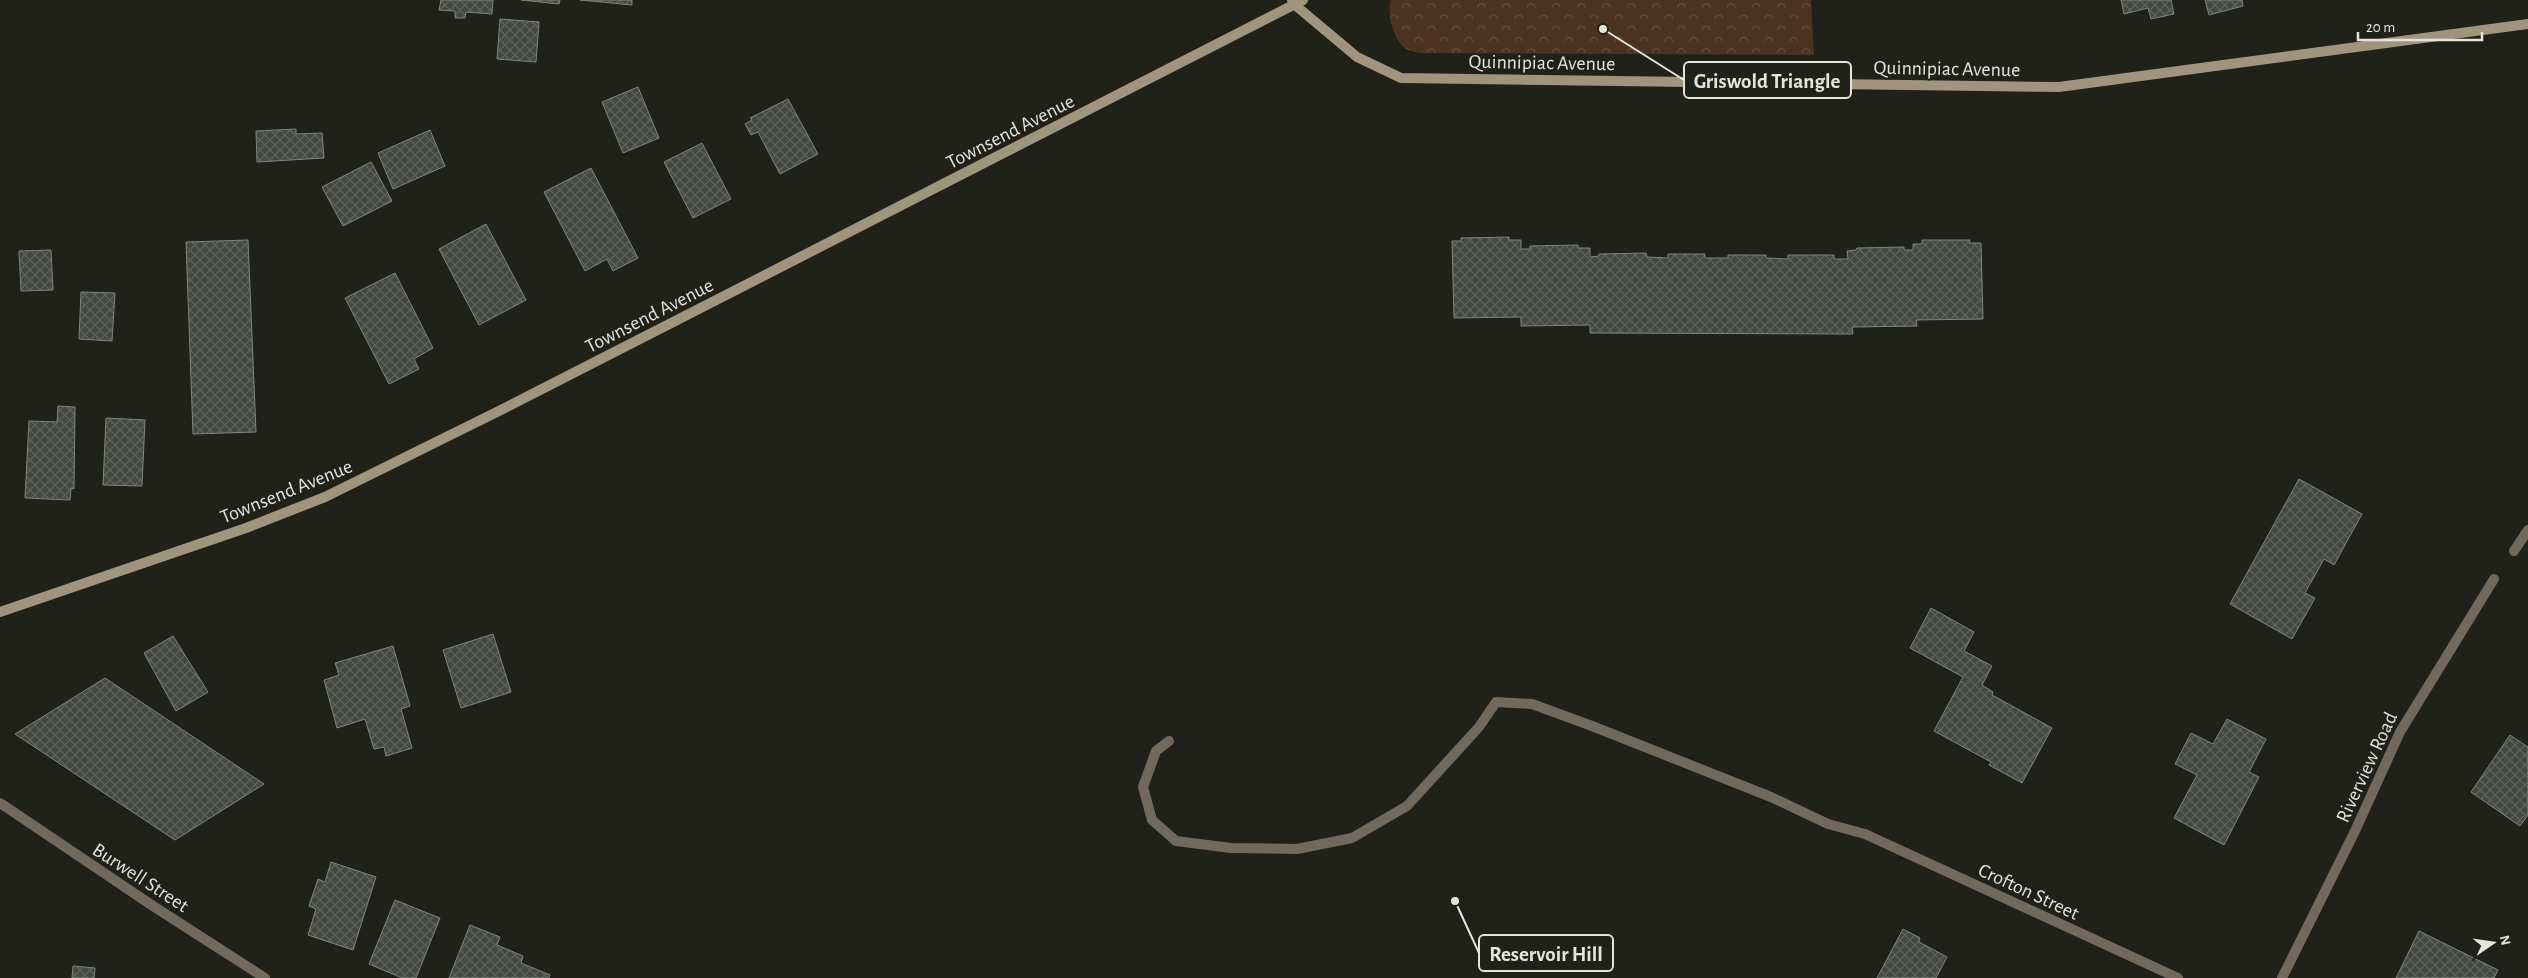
<svg xmlns="http://www.w3.org/2000/svg" width="2528" height="978" font-family="'Alegreya Sans',sans-serif">
	<style>
		.park { fill: url(#park-crowns) }
		.building { fill: url(#building-cross-hatch); stroke: #7f867e }
		.lines { fill: none; stroke-linecap: round; stroke-linejoin: round }
		.lane { stroke: #716a5c; stroke-width: 10 }
		.street { stroke: #716a5c; stroke-width: 10 }
		.secondary { stroke: #a0947d; stroke-width: 10 }
		.labels { text-anchor: middle; stroke-width: 4; stroke-linejoin: round; paint-order: stroke }
		.street-label { font-size: 20px; fill: #e3e4de; stroke: #202119 }
		.leader { fill: none; stroke: #e3e4de; stroke-width: 2 }
		.callout-dot { fill: #e3e4de; stroke: #202119; stroke-width: 2 }
		.callout { fill: #202119; stroke: #e3e4de; stroke-width: 2 }
		.callout-label { font-size: 21px; text-anchor: middle; font-weight: bold; fill: #e3e4de }
	</style>
	<defs>
		<pattern id="park-crowns" width="20" height="18" patternUnits="userSpaceOnUse" patternTransform="scale(1.25)"><rect width="20" height="18" fill="#4c321f"/><path d="M2 6a3 3 0 1 1 6 0M12 15a3 3 0 1 1 6 0" fill="none" stroke="#66503f"/></pattern>
		<pattern id="building-cross-hatch" width="8" height="8" patternUnits="userSpaceOnUse" patternTransform="scale(1.25)"><rect width="8" height="8" fill="#434942"/><path d="M0 0l8 8M0 8l8-8" fill="none" stroke="#5e635d"/></pattern>
	</defs>
	<rect width="100%" height="100%" fill="#202119"/>
	<path class="park" d="M 1391,0 L 1811,0 L 1814,55 L 1420,53 C 1417,52 1412,52 1408,50 C 1394,43 1386,14 1391,0 Z"/>
	<path class="building" d="M 441,0 L 493,0 L 492,14 L 466,12 L 465,18 L 455,18 L 455,11 L 439,10 Z
		M 521,0 L 560,0 L 559,4 Z
		M 580,0 L 632,0 L 632,5 Z
		M 2121,0 L 2171,0 L 2174,14 L 2151,19 L 2148,8 L 2124,14 Z
		M 2205,0 L 2242,0 L 2243,6 L 2209,15 Z
		M 500,19 L 539,22 L 536,62 L 497,59 Z
		M 638,87 L 659,138 L 623,153 L 602,102 Z
		M 788,99 L 818,154 L 780,174 L 758,132 L 751,135 L 745,124 L 752,120 L 750,118 Z
		M 296,129 L 296,134 L 322,133 L 324,158 L 257,162 L 256,131 Z
		M 430,130 L 445,166 L 393,189 L 378,153 Z
		M 702,143 L 731,199 L 693,218 L 664,162 Z
		M 371,162 L 392,201 L 343,226 L 322,187 Z
		M 591,168 L 638,258 L 613,271 L 607,259 L 585,271 L 544,192 Z
		M 486,224 L 526,300 L 479,325 L 439,249 Z
		M 1509,237 L 1509,240 L 1521,240 L 1521,249 L 1530,249 L 1530,246 L 1578,245 L 1578,248 L 1590,248 L 1590,257 L 1599,256 L 1599,254 L 1646,253 L 1647,257 L 1668,258 L 1668,254 L 1705,254 L 1705,258 L 1728,258 L 1728,255 L 1766,255 L 1766,258 L 1788,259 L 1788,255 L 1834,255 L 1834,259 L 1848,259 L 1847,251 L 1856,250 L 1857,248 L 1904,247 L 1904,250 L 1913,250 L 1913,244 L 1922,244 L 1922,240 L 1970,240 L 1969,243 L 1981,243 L 1983,319 L 1916,320 L 1917,326 L 1852,327 L 1853,334 L 1590,333 L 1590,325 L 1521,326 L 1521,317 L 1454,318 L 1452,241 L 1461,241 L 1461,238 Z
		M 248,240 L 256,432 L 193,434 L 186,242 Z
		M 51,250 L 53,290 L 21,291 L 19,251 Z
		M 395,273 L 433,348 L 414,359 L 419,369 L 389,384 L 345,298 Z
		M 81,292 L 115,293 L 112,341 L 79,339 Z
		M 58,406 L 75,407 L 74,489 L 71,488 L 70,500 L 25,498 L 29,421 L 57,422 Z
		M 106,418 L 145,420 L 142,486 L 103,485 Z
		M 2299,479 L 2362,514 L 2334,565 L 2324,559 L 2305,593 L 2315,598 L 2292,639 L 2230,604 Z
		M 1931,608 L 1974,632 L 1964,651 L 1992,666 L 1982,685 L 1993,692 L 1992,695 L 2052,728 L 2022,783 L 1989,765 L 1991,762 L 1934,731 L 1963,677 L 1910,648 Z
		M 493,634 L 511,692 L 461,708 L 443,650 Z
		M 173,636 L 208,692 L 176,711 L 144,653 Z
		M 393,646 L 410,706 L 401,709 L 412,748 L 386,756 L 384,747 L 374,749 L 365,719 L 337,728 L 324,680 L 339,675 L 335,663 Z
		M 105,678 L 264,784 L 175,840 L 15,734 Z
		M 2227,719 L 2266,739 L 2249,772 L 2259,777 L 2224,845 L 2174,818 L 2197,775 L 2175,764 L 2191,733 L 2213,744 Z
		M 2510,735 L 2528,747 L 2528,815 L 2520,826 L 2471,792 Z
		M 331,862 L 376,877 L 353,950 L 308,935 L 316,909 L 309,906 L 318,879 L 325,882 Z
		M 395,900 L 440,918 L 416,978 L 402,978 L 369,964 Z
		M 470,925 L 500,937 L 497,945 L 523,956 L 521,963 L 550,975 L 549,978 L 449,978 Z
		M 1903,929 L 1920,938 L 1919,942 L 1947,957 L 1936,978 L 1877,978 Z
		M 2419,931 L 2498,970 L 2494,978 L 2396,978 Z
		M 73,966 L 95,968 L 94,978 L 72,978 Z"/>
	<g class="lines">
		<path class="lane" d="M 1169,741 L 1156,751 L 1143,787 L 1152,820 L 1176,841 L 1231,848 L 1297,849 L 1352,838 L 1407,806 L 1479,727 L 1496,702 L 1532,704 L 1592,726 L 1771,797 L 1828,824 L 1865,834"/>
		<path class="street" d="M 2514,551 L 2528,530
			M 0,803 L 153,906 L 265,978
			M 1865,834 L 2178,978
			M 2282,978 L 2355,831 L 2400,732 L 2494,579"/>
		<path class="secondary" d="M 1292,0 L 1295,5 L 1357,57 L 1401,78 L 2059,87 L 2528,24
			M 0,612 L 246,528 L 325,497 L 505,408 L 1303,0"/>
	</g>
	<g class="labels">
		<g class="street-label">
			<text transform="translate(1542 62) rotate(1)" y="7">Quinnipiac Avenue</text>
			<text transform="translate(1947 68) rotate(1)" y="7">Quinnipiac Avenue</text>
			<text transform="translate(1010 131) rotate(-27)" y="7">Townsend Avenue</text>
			<text transform="translate(649 315) rotate(-27)" y="7">Townsend Avenue</text>
			<text transform="translate(286 491) rotate(-22)" y="7">Townsend Avenue</text>
			<text transform="translate(2366 767) rotate(-65)" y="7">Riverview Road</text>
			<text transform="translate(141 877) rotate(33)" y="7">Burwell Street</text>
			<text transform="translate(2029 891) rotate(25)" y="7">Crofton Street</text>
		</g>
	</g>
	<path class="leader" d="M1603 29L1684 80M1455 901L1479 953"/>
	<g class="callout-dot">
		<circle cx="1603" cy="29" r="5"/>
		<circle cx="1455" cy="901" r="5"/>
	</g>
	<g class="callout">
		<rect x="1684" y="62" width="167" height="36" rx="5"/>
		<rect x="1479" y="935" width="134" height="36" rx="5"/>
	</g>
	<g class="callout-label">
		<text x="1767" y="88">Griswold Triangle</text>
		<text x="1546" y="961">Reservoir Hill</text>
	</g>
	<g transform="translate(2493 943) rotate(77)" stroke="#202119" stroke-width="4" paint-order="stroke">
	<path d="M0-4L9 19L0 12L-9 19Z" fill="#e3e4de"/>
	<text y="-8" font-size="14" font-weight="bold" text-anchor="middle" fill="#e3e4de">N</text>
	</g>
	<path d="M2358 32v8h124v-8" fill="none" stroke="#e3e4de" stroke-width="2.5"/>
	<text x="2366" y="32" font-size="15" fill="#e3e4de" stroke="#202119" stroke-width="4" paint-order="stroke">20 m</text>
</svg>
